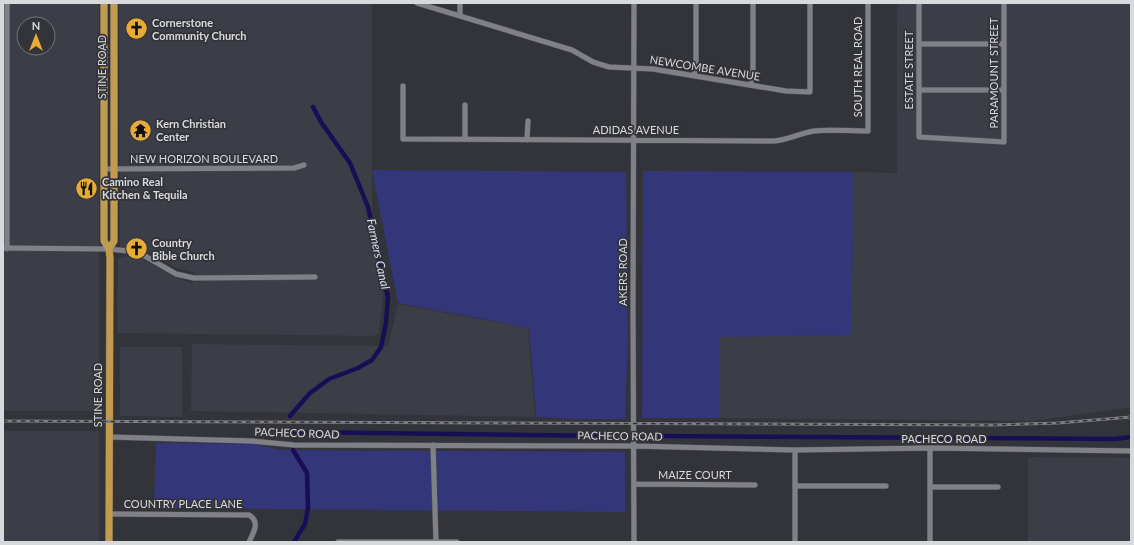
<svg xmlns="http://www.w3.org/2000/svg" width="1134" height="545" font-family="Lato,sans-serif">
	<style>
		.built { fill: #3b3d47; fill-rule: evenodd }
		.green { fill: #34367a }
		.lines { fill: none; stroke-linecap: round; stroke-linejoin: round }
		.canal { stroke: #180e56; stroke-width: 4.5 }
		.minor-casing { stroke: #505155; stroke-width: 6 }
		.major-casing { stroke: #505155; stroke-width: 8 }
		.minor { stroke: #808187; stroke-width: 5 }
		.major { stroke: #c19b4f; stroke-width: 7 }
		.rail-casing { stroke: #7d7e83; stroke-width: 3 }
		.rail { stroke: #333439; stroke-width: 1.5; stroke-dasharray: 4.5; stroke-linecap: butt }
		.labels { text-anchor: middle; stroke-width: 3.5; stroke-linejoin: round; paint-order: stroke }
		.poi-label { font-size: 11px; font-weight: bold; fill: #d8d9dc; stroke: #333439; text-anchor: start }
		.street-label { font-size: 11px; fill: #d8d9dc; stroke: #333439 }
		.water-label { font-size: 12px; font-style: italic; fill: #d9ddf3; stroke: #333439 }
	</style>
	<rect width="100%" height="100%" fill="#333439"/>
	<path class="built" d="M 3,3 L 99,3 L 99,411 L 3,411 ZM 24,24 L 48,24 L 48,48 L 24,48 Z
		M 119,3 L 372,3 L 372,238 L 383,296 L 379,334 L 372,336 L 117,333 L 118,258 L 129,256 L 145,260 L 171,275 L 192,284 L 195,272 L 176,268 L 157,256 L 146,251 L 133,248 L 120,247 Z
		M 897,3 L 1131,3 L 1131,407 L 1033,421 L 720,418 L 720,337 L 851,335 L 854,172 L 897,173 Z
		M 398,304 L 528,328 L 535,417 L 191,411 L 192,344 L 388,346 Z
		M 120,347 L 182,347 L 182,417 L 120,416 Z
		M 3,431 L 99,431 L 99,542 L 3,542 Z
		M 1028,457 L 1131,458 L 1131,542 L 1028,542 Z"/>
	<path class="green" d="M 372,170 L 626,172 L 628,336 L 625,419 L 579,419 L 536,417 L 529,328 L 398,303 Z
		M 643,171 L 854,172 L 851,335 L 720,337 L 720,418 L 642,418 Z
		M 156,443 L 254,444 L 281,450 L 625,452 L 625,512 L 154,508 Z"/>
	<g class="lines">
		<path class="canal" d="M 290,416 L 310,393 L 329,379 L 358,368 L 372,360 L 381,347 L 386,323 L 388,297 L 368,207 L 350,163 L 321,122 L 313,107
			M 290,434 L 294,432 L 612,436
			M 658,436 L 1115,439 L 1131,437
			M 293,450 L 307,473 L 308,508 L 305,524 L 294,542"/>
		<defs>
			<path id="minor" d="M 417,3 L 572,50 L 593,62 L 609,67 L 653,69 L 786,91 L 810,92 L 810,3
				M 460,3 L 460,16
				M 634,3 L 633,307 L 634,542
				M 919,3 L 919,137 L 1004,142 L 1004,3
				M 919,44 L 1004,44
				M 694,76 L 696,61 L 696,3
				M 751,85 L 753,70 L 753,3
				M 403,86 L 403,139 L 774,141 C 788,140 800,133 814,131 C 831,129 850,131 868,131 L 868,3
				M 919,90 L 1004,90
				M 465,139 L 465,105
				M 527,140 L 528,121
				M 104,169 L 294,168 L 304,165
				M 3,248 L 109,249 L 128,251 L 145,256 L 176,274 L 194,278 L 315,277
				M 7,249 L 7,3
				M 109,437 L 252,441 L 294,445 L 634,446 L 795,450 L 930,448 L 1131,451
				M 433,445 L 436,542
				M 795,450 L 795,542
				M 634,484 L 755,485
				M 795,486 L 886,486
				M 930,487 L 998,487
				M 109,514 L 249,515 C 261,522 253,533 249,542
				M 338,542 L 457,542
				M 930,542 L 930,448"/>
			<path id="major" d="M 104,3 L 104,241 L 109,249 L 110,258 L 109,542
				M 109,249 L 114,241 L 114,3"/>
		</defs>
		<use href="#minor" class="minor-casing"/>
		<use href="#major" class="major-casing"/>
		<use href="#minor" class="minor"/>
		<use href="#major" class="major"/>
		<defs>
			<path id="rail" d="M 3,421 L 994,425 L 1058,423 L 1131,417"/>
		</defs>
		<use href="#rail" class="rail-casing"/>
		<use href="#rail" class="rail"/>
	</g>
	<defs>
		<symbol id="church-disc" viewBox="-11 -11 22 22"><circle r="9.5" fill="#e7ac37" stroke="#333439"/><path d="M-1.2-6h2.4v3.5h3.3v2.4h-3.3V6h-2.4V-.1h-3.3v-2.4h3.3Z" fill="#111"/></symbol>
		<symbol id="temple-disc" viewBox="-11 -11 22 22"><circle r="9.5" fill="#e7ac37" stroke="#333439"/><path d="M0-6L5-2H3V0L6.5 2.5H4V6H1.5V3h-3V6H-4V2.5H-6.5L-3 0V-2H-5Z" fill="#111"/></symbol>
		<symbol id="restaurant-disc" viewBox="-11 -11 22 22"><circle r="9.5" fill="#e7ac37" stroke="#333439"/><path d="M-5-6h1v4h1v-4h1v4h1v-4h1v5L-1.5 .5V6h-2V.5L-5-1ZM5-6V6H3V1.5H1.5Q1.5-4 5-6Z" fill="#111"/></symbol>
	</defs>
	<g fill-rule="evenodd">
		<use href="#church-disc" x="124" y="16" width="25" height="25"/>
		<use href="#temple-disc" x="128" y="118" width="25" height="25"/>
		<use href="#restaurant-disc" x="74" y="176" width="25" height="25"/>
		<use href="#church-disc" x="124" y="236" width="25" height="25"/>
	</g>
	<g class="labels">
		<g class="poi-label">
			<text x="152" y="27">Cornerstone<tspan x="152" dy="13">Community Church</tspan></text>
			<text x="156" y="128">Kern Christian<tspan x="156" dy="13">Center</tspan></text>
			<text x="102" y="186">Camino Real<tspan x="102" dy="13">Kitchen &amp; Tequila</tspan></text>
			<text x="152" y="247">Country<tspan x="152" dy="13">Bible Church</tspan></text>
		</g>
		<g class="street-label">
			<text transform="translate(102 67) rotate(-90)" y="4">STINE ROAD</text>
			<text transform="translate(858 67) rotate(-90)" y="4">SOUTH REAL ROAD</text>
			<text transform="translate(705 68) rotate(9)" y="4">NEWCOMBE AVENUE</text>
			<text transform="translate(909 70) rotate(-90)" y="4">ESTATE STREET</text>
			<text transform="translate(994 73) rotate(-90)" y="4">PARAMOUNT STREET</text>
			<text x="636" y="134">ADIDAS AVENUE</text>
			<text x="204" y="163">NEW HORIZON BOULEVARD</text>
			<text transform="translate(623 272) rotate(-90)" y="4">AKERS ROAD</text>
			<text transform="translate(98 395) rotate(-90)" y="4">STINE ROAD</text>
			<text transform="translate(297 433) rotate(2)" y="4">PACHECO ROAD</text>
			<text transform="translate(620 436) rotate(1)" y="4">PACHECO ROAD</text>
			<text x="944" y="443">PACHECO ROAD</text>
			<text x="695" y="479">MAIZE COURT</text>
			<text x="183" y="508">COUNTRY PLACE LANE</text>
		</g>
		<g class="water-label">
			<text transform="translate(378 254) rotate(78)" y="4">Farmers Canal</text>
		</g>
	</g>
	<rect width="1134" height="545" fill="none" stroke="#d8d9dc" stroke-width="8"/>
	<g transform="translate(36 36)"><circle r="19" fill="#333439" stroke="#75767a"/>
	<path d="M0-3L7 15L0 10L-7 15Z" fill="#e7ac37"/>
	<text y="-6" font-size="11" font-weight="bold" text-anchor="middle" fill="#d8d9dc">N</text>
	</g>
</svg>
